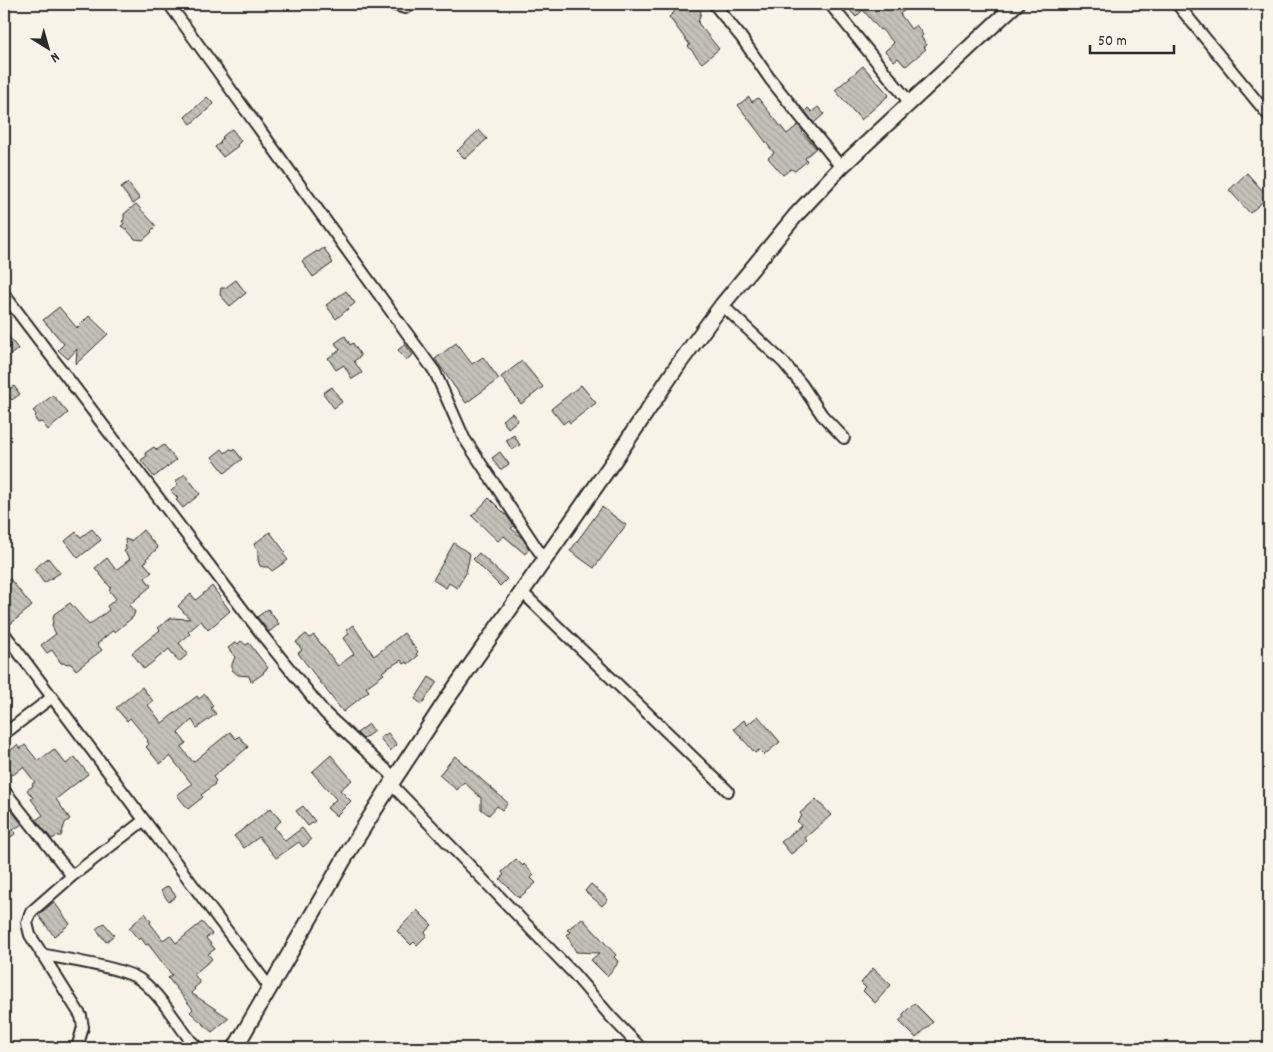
<svg xmlns="http://www.w3.org/2000/svg" width="1273" height="1052" font-family="Dekko,sans-serif">
	<style>
		.building { fill: url(#building-back-hatch); stroke: #2b2b2b }
		.lines { fill: none; stroke-linecap: round; stroke-linejoin: round }
		.street-casing { stroke: #2b2b2b; stroke-width: 14 }
		.secondary-casing { stroke: #2b2b2b; stroke-width: 18 }
		.street { stroke: #f7f3e8; stroke-width: 10 }
		.secondary { stroke: #f7f3e8; stroke-width: 14 }
	</style>
	<defs>
		<pattern id="building-back-hatch" width="6" height="6" patternUnits="userSpaceOnUse" patternTransform="scale(1.25)"><rect width="6" height="6" fill="#c4c1b9"/><path d="M-1 5l2 2M0 0l6 6M5-1l2 2" fill="none" stroke="#a9a69f"/></pattern>
	</defs>
	<rect width="100%" height="100%" fill="#f7f3e8"/>
	<filter id="ink" filterUnits="userSpaceOnUse"><feTurbulence type="fractalNoise" baseFrequency=".02" numOctaves="2"/><feDisplacementMap in="SourceGraphic" scale="10" xChannelSelector="R" yChannelSelector="G"/><feConvolveMatrix kernelMatrix="1 2 1 2 8 2 1 2 1" color-interpolation-filters="sRGB"/></filter>
	<g filter="url(#ink)">
		<path class="building" d="M 687,4 L 694,4 L 701,12 L 698,23 L 719,49 L 702,63 L 688,46 L 690,45 L 669,17 L 681,5 L 682,7 Z
			M 844,4 L 912,4 L 900,14 L 911,29 L 916,25 L 923,35 L 921,37 L 927,45 L 924,47 L 926,49 L 906,66 L 904,65 L 898,58 L 894,61 L 885,51 L 894,43 L 881,29 L 880,30 L 863,10 L 856,17 Z
			M 863,66 L 889,95 L 861,120 L 835,90 Z
			M 207,97 L 214,104 L 191,124 L 185,117 Z
			M 749,97 L 752,102 L 758,98 L 787,134 L 798,125 L 803,131 L 802,132 L 816,148 L 805,158 L 807,161 L 795,171 L 791,169 L 783,175 L 768,158 L 774,153 L 738,105 Z
			M 818,107 L 824,114 L 814,123 L 805,111 L 808,108 L 812,112 Z
			M 232,129 L 241,141 L 237,145 L 238,146 L 223,157 L 215,147 L 221,142 L 220,141 L 223,138 L 222,137 Z
			M 479,130 L 487,139 L 465,159 L 457,151 Z
			M 1247,173 L 1268,197 L 1250,213 L 1229,190 Z
			M 128,183 L 140,199 L 133,204 L 121,188 Z
			M 136,204 L 156,226 L 151,231 L 152,232 L 143,240 L 135,239 L 127,230 L 121,226 L 124,224 L 122,221 L 124,220 L 124,214 Z
			M 324,248 L 333,263 L 313,277 L 302,261 L 317,251 L 318,252 Z
			M 236,280 L 246,293 L 230,306 L 220,295 L 221,288 L 225,288 Z
			M 346,291 L 355,303 L 336,319 L 326,305 Z
			M 59,307 L 77,328 L 89,316 L 108,334 L 76,364 L 77,349 L 68,359 L 58,350 L 64,344 L 43,320 Z
			M 4,330 L 18,349 L 4,360 Z
			M 345,336 L 350,345 L 353,343 L 361,356 L 354,361 L 362,373 L 352,379 L 344,365 L 336,370 L 328,358 L 340,350 L 335,343 Z
			M 456,343 L 472,364 L 483,357 L 499,379 L 466,403 L 435,359 Z
			M 405,344 L 413,355 L 406,360 L 398,350 Z
			M 522,361 L 543,387 L 521,404 L 501,377 Z
			M 581,385 L 596,403 L 570,423 L 568,420 L 563,424 L 551,409 Z
			M 14,386 L 20,394 L 12,400 L 6,392 Z
			M 332,387 L 342,402 L 334,408 L 323,393 Z
			M 53,395 L 68,413 L 48,430 L 42,422 L 38,423 L 35,419 L 36,414 L 33,411 Z
			M 512,413 L 518,420 L 508,428 L 502,420 Z
			M 514,435 L 520,445 L 512,450 L 506,440 Z
			M 164,445 L 176,460 L 154,477 L 141,460 L 147,456 L 145,453 L 154,447 L 157,450 Z
			M 222,449 L 225,453 L 230,449 L 235,450 L 242,459 L 225,473 L 212,457 Z
			M 500,452 L 509,464 L 500,470 L 492,458 Z
			M 185,474 L 200,494 L 183,508 L 176,500 L 178,498 L 171,491 L 178,485 L 175,482 Z
			M 489,498 L 506,515 L 514,526 L 511,528 L 523,539 L 529,549 L 525,554 L 504,536 L 498,541 L 472,516 Z
			M 602,507 L 626,525 L 594,568 L 570,551 Z
			M 92,529 L 101,540 L 78,558 L 65,541 L 76,532 L 81,537 Z
			M 143,530 L 158,548 L 146,559 L 147,561 L 144,563 L 152,572 L 145,578 L 151,586 L 129,605 L 135,612 L 133,617 L 115,632 L 112,631 L 97,644 L 102,650 L 76,670 L 71,664 L 61,663 L 52,650 L 47,653 L 41,645 L 56,634 L 52,626 L 54,614 L 70,603 L 89,625 L 109,610 L 107,606 L 116,599 L 109,590 L 111,588 L 95,568 L 107,558 L 116,570 L 130,559 L 124,551 L 126,550 L 125,539 L 131,541 Z
			M 270,532 L 285,552 L 283,554 L 288,560 L 272,571 L 268,567 L 264,567 L 260,566 L 258,560 L 258,550 L 254,544 Z
			M 454,543 L 470,554 L 466,573 L 457,588 L 449,583 L 446,588 L 433,580 Z
			M 479,553 L 507,579 L 500,586 L 473,559 Z
			M 48,558 L 60,573 L 44,583 L 34,569 Z
			M 10,579 L 32,606 L 8,626 L 4,621 L 4,584 Z
			M 212,586 L 230,611 L 208,630 L 201,621 L 188,632 L 190,634 L 179,643 L 188,654 L 179,662 L 169,649 L 144,669 L 132,653 L 160,630 L 158,628 L 171,618 L 190,619 L 178,606 L 191,594 L 196,600 Z
			M 268,609 L 279,624 L 269,632 L 257,617 Z
			M 353,625 L 374,656 L 404,633 L 418,652 L 416,654 L 418,656 L 408,664 L 407,662 L 404,664 L 401,660 L 382,672 L 384,674 L 366,687 L 369,691 L 343,712 L 298,653 L 302,650 L 296,642 L 306,634 L 310,638 L 314,635 L 338,666 L 354,654 L 343,638 L 349,634 L 346,630 Z
			M 241,641 L 246,645 L 249,643 L 268,668 L 263,672 L 264,673 L 251,682 L 249,676 L 238,675 L 232,670 L 232,664 L 235,657 L 228,648 L 236,642 L 238,644 Z
			M 429,677 L 437,682 L 422,704 L 415,699 Z
			M 142,687 L 153,701 L 148,705 L 162,723 L 197,696 L 199,699 L 205,694 L 213,706 L 211,708 L 216,714 L 197,728 L 192,720 L 178,733 L 186,743 L 181,747 L 193,762 L 230,732 L 236,739 L 239,736 L 248,747 L 213,777 L 216,781 L 214,783 L 215,784 L 201,795 L 203,797 L 188,809 L 177,795 L 192,784 L 170,756 L 160,764 L 146,747 L 149,744 L 147,741 L 148,740 L 130,718 L 127,721 L 116,708 Z
			M 758,716 L 780,742 L 764,755 L 759,750 L 755,753 L 734,729 L 744,720 L 747,725 Z
			M 369,724 L 374,731 L 363,739 L 357,733 Z
			M 388,733 L 397,745 L 390,751 L 380,738 Z
			M 17,745 L 20,749 L 25,745 L 38,761 L 54,749 L 66,764 L 75,757 L 88,774 L 56,799 L 70,819 L 65,823 L 61,836 L 57,836 L 52,839 L 36,820 L 43,815 L 31,799 L 33,798 L 27,790 L 33,786 L 32,784 L 35,782 L 23,767 L 13,775 L 4,763 L 4,756 Z
			M 331,755 L 352,780 L 340,790 L 351,801 L 336,816 L 327,808 L 336,799 L 312,772 Z
			M 455,756 L 473,772 L 508,803 L 502,810 L 497,806 L 489,815 L 481,809 L 481,798 L 464,782 L 457,790 L 439,775 Z
			M 816,799 L 831,815 L 805,838 L 807,841 L 791,854 L 781,842 L 801,826 L 797,821 L 802,816 L 800,813 Z
			M 4,801 L 22,824 L 13,830 L 16,833 L 7,840 L 5,836 L 4,837 Z
			M 303,806 L 315,821 L 308,826 L 296,811 Z
			M 271,808 L 281,821 L 274,827 L 285,841 L 302,828 L 311,840 L 303,847 L 299,842 L 276,858 L 259,837 L 244,848 L 234,836 Z
			M 516,859 L 523,866 L 524,864 L 534,875 L 531,878 L 536,883 L 519,898 L 500,879 L 504,875 L 502,872 Z
			M 591,884 L 608,899 L 602,906 L 585,891 Z
			M 168,886 L 176,896 L 169,902 L 161,891 Z
			M 54,902 L 70,924 L 54,936 L 38,915 Z
			M 417,910 L 432,925 L 425,932 L 427,935 L 417,945 L 414,942 L 411,945 L 397,931 Z
			M 145,913 L 151,921 L 150,923 L 163,940 L 170,935 L 176,943 L 202,922 L 212,934 L 206,938 L 215,949 L 208,954 L 212,959 L 194,974 L 200,983 L 194,988 L 195,989 L 191,993 L 229,1018 L 212,1032 L 190,1012 L 193,1009 L 168,978 L 172,975 L 148,944 L 146,945 L 141,938 L 139,940 L 129,928 Z
			M 582,918 L 616,955 L 614,957 L 618,961 L 616,966 L 607,976 L 591,960 L 599,953 L 576,952 L 567,935 L 570,932 L 567,930 Z
			M 104,923 L 114,935 L 106,942 L 96,929 Z
			M 873,968 L 891,985 L 875,1003 L 863,991 L 866,988 L 861,983 Z
			M 914,1003 L 933,1022 L 916,1038 L 899,1021 L 904,1017 L 902,1015 Z"/>
		<g class="lines">
			<defs>
				<path id="street" d="M 169,4 L 435,372 L 464,438 L 544,559
					M 392,4 L 405,8 L 411,4
					M 714,4 L 741,37 L 770,79 L 841,167
					M 830,4 L 910,103
					M 1177,4 L 1269,116
					M 4,294 L 263,636 L 325,713 L 395,778
					M 722,305 L 784,363 L 802,385 L 822,415 L 844,438
					M 522,592 L 728,791
					M 4,633 L 270,988
					M 4,734 L 51,698
					M 391,784 L 574,974 L 611,1017 L 641,1048
					M 4,790 L 72,876
					M 41,954 C 63,959 127,968 142,981 C 161,996 176,1022 191,1041 L 198,1048
					M 77,1048 L 83,1027 L 81,1016 L 30,935 L 27,923 L 31,912 L 72,876 L 143,821"/>
				<path id="secondary" d="M 235,1048 L 350,849 L 391,784 L 445,702 L 615,459 L 678,365 L 722,305 L 796,215 L 841,167 L 1016,4"/>
			</defs>
			<use href="#street" class="street-casing"/>
			<use href="#secondary" class="secondary-casing"/>
			<use href="#street" class="street"/>
			<use href="#secondary" class="secondary"/>
		</g>
	</g>
	<rect width="1273" height="1052" fill="none" stroke="#f7f3e8" stroke-width="20"/>
	<rect x="10" y="10" width="1253" height="1032" fill="none" stroke="#2b2b2b" stroke-width="2" filter="url(#ink)"/>
	<g transform="translate(48 48) rotate(143)" stroke="#f7f3e8" stroke-width="4" paint-order="stroke">
	<path d="M0-4L9 19L0 12L-9 19Z" fill="#2b2b2b"/>
	<text y="-8" font-size="14" font-weight="bold" text-anchor="middle" fill="#2b2b2b">N</text>
	</g>
	<path d="M1090 45v8h84v-8" fill="none" stroke="#2b2b2b" stroke-width="2.5"/>
	<text x="1098" y="45" font-size="15" fill="#2b2b2b" stroke="#f7f3e8" stroke-width="4" paint-order="stroke">50 m</text>
</svg>
